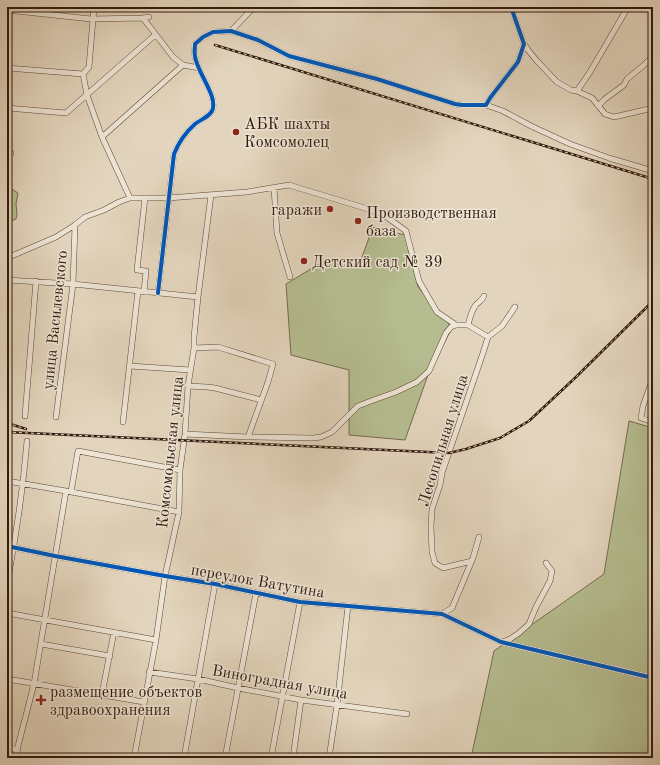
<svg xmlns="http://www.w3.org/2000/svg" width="660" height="765" font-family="'Old Standard TT',serif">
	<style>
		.green { fill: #b5bd90; stroke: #746b4e }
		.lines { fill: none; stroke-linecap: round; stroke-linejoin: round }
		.minor-casing { stroke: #5e4839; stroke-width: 6 }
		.minor { stroke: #ede4d4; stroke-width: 5 }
		.rail-casing { stroke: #32190d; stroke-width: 2.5 }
		.rail { stroke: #ede4d4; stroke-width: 1; stroke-dasharray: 3; stroke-linecap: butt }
		.cycleway-casing { stroke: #ede4d4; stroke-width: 6 }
		.cycleway { stroke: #0057b8; stroke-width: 4 }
		.poi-dot { fill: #8f2418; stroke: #ede4d4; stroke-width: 1.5 }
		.labels { text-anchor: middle; stroke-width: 3; stroke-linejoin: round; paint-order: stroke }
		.poi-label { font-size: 16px; fill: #32190d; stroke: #ede4d4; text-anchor: start }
		.street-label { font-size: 16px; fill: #32190d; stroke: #ede4d4 }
	</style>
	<rect width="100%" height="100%" fill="#e3d5bd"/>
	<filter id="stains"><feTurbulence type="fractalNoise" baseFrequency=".005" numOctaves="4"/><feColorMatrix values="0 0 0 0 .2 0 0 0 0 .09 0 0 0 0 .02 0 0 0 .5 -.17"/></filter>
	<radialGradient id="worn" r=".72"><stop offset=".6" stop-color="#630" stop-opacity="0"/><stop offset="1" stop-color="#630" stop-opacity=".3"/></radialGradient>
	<path class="green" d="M 7,186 L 18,193 L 16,204 L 17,214 L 16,219 L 7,223 Z
		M 373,227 L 405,235 L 418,287 L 452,328 L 429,372 L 405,440 L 349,435 L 349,370 L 291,355 L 286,284 L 324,261 L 358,268 Z
		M 629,421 L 653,428 L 653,758 L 471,758 L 494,651 L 604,574 Z"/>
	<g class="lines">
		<defs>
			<path id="minor" d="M 7,10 L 91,19 L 143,18 L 149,17
				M 143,18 L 173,57 L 183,65
				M 231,31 L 254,7
				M 524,44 L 528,50 L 537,61 L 557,82 L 571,90 L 577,91 L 592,98 L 605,114 L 614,117 L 653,108
				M 7,68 L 83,74
				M 83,74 L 87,95 L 102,137 L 130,198
				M 83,74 L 89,67 L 94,7
				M 577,91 L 590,72 L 628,7
				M 486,105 L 503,111 L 531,126 L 570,144 L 609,158 L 653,171
				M 598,106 L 605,99 L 624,85 L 627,79 L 643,66 L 653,56
				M 7,108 L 66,113 L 155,35
				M 102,137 L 183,65 L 199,68
				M 7,153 L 11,153
				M 274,188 L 277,233 L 290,277
				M 7,258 L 56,237 L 75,225 L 85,217 L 104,210 L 119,202 L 130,198 L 168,198 L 247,192 L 289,185 L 381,213 L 406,231 L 419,281 L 437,312 L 456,325
				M 7,280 L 73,284 L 198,297
				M 144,292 L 146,271 L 137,270 L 145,198
				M 158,293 L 174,154 C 178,144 186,132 195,124 C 200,120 209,117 212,111 C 219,97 196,71 195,56 C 194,52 195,48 195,44 L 203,37 L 213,32 L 231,31 L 258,40 L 289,56 L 377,79 L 455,104 L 462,105 L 486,105 L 490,98 L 518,62 L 524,44 L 511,7
				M 468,325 L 488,337 L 502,326 L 515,307
				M 194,348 L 218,347 L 273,364 L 268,382 L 248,437
				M 130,366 L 190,370
				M 653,378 L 643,406 L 641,418 L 653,422
				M 188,386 L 207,387 L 215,388 L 261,400
				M 25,416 L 36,281
				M 56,417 L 73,284 L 75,225
				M 123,422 L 138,291
				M 185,434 L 248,437 L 313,438 L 321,437 L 332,432 L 358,406 L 371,401 L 396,392 L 417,382 L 429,371 L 446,333 L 451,327 L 456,325 L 468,325 C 470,318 471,312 475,306 C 478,302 482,301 484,296
				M 7,481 L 66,491 L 179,512
				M 71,492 L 78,451 L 180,470
				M 7,546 L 55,556 L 165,576 L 215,584 L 300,602 L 348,606 L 442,614 L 501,642 L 653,678
				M 472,561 L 443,568 L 435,563 L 432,552 L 431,526 L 432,509 L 440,485 L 442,473 L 483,353 L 488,337
				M 7,584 C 16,537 23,489 27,441
				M 7,613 L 156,640
				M 442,614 L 452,608 L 473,558 L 479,537
				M 502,642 L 510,639 L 519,633 L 529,624 L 536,607 L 550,581 L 552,571 L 546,563
				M 41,644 L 110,656
				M 149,672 L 198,679 L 238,688 L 301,700 L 407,714
				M 7,679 L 144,702
				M 102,694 L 114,632
				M 7,747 L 17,750
				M 16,758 L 18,746 L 34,684 L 66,491
				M 134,758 L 156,640 L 165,576 L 179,512 L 180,470 L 185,434 L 188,386 L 194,348 L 194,337 L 198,297 L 211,195
				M 184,758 L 215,584
				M 225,758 L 256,593
				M 271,758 L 300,602
				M 293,758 L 301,700
				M 329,758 L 337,705 L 348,606"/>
		</defs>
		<use href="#minor" class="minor-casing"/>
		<use href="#minor" class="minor"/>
		<defs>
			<path id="rail" d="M 215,45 L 653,179
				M 7,423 L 26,429
				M 7,432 L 449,453 L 466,449 L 500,438 L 529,421 L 576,377 L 653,301"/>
		</defs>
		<use href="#rail" class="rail-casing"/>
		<use href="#rail" class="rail"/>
		<defs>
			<path id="cycleway" d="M 158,293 L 174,154 C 178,144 186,132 195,124 C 200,120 209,117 212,111 C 219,97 196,71 195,56 C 194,52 195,48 195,44 L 203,37 L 213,32 L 231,31 L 258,40 L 289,56 L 377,79 L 455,104 L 462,105 L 486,105 L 490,98 L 518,62 L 524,44 L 511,7
				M 7,546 L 55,556 L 165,576 L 215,584 L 300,602 L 348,606 L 442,614 L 501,642 L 653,678"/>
		</defs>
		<use href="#cycleway" class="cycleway-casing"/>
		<use href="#cycleway" class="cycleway"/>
	</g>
	<g class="poi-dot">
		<circle cx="236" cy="132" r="4"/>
		<circle cx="330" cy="209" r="4"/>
		<circle cx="358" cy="221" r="4"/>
		<circle cx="304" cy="261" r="4"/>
		<path d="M39 694h4v4h4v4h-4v4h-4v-4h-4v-4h4z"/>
	</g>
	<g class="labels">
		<g class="poi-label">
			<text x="244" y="129">АБК шахты<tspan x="244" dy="18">Комсомолец</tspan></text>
			<text x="322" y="215" text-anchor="end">гаражи</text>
			<text x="366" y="218">Производственная<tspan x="366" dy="18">база</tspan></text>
			<text x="312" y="267">Детский сад № 39</text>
			<text x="50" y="697">размещение объектов<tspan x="50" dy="18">здравоохранения</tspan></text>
		</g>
		<g class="street-label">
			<text transform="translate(54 320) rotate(-84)" y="6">улица Василевского</text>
			<text transform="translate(442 440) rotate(-73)" y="6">Лесопильная улица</text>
			<text transform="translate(169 452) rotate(-84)" y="6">Комсомольская улица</text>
			<text transform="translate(258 580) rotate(10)" y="6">переулок Ватутина</text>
			<text transform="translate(280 681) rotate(10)" y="6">Виноградная улица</text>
		</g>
	</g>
	<rect width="660" height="765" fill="none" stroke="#e3d5bd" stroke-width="24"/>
	<rect x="8" y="8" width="644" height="749" fill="none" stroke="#32190d" stroke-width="2"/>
	<rect x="12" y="12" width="636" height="741" fill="none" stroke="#32190d"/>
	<rect width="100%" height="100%" filter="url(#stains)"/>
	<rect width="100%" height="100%" fill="url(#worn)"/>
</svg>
